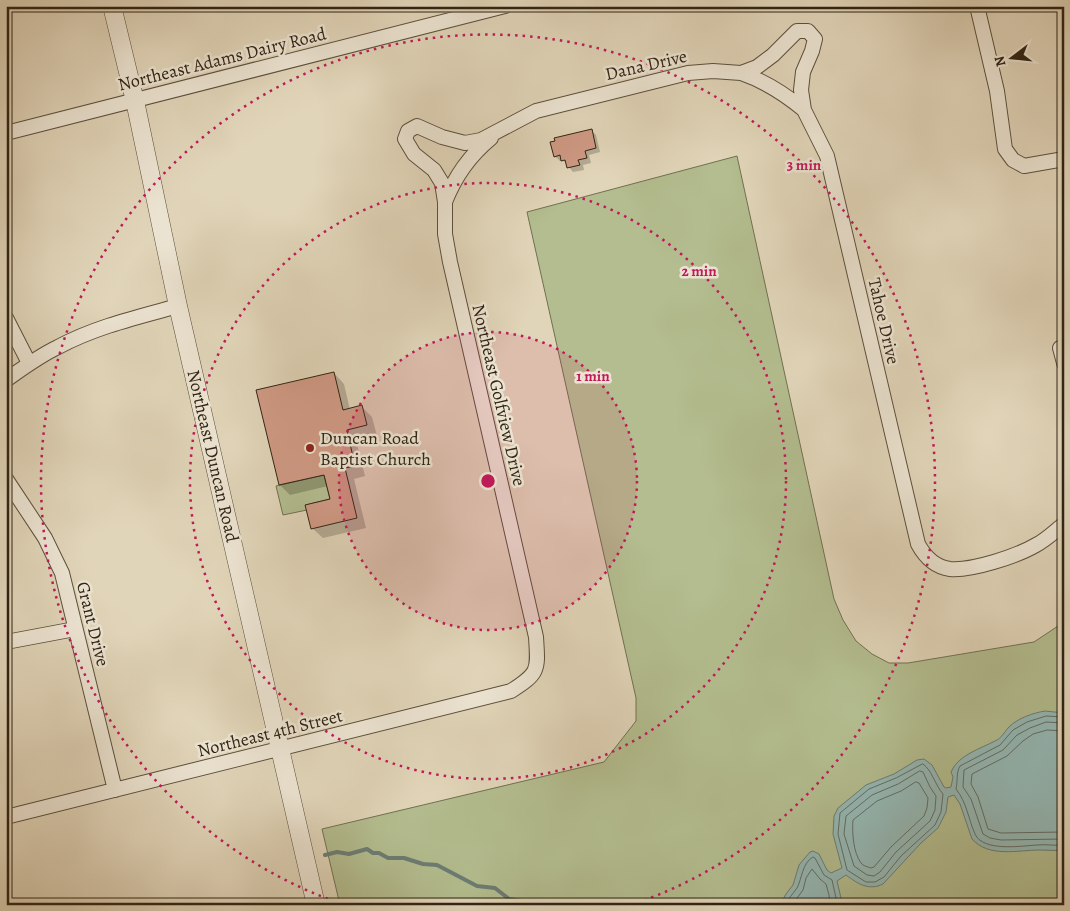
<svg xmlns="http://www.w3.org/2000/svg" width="1070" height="911" font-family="Alegreya,serif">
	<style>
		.green { fill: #b3bd8f; stroke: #717052 }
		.water { fill: #95b8b4; stroke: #6c7d74 }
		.shadow { fill: #0003 }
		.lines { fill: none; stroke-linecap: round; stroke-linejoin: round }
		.shore { stroke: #626e64; stroke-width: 1 }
		.stream { stroke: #6c7d74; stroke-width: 4 }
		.building { fill: #d09a85; stroke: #2f2415 }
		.minor-casing { stroke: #5c503e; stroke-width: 16 }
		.tertiary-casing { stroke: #5c503e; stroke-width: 19 }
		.minor { stroke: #ece4d2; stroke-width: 14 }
		.tertiary { stroke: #ece4d2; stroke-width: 18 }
		.ring { fill: none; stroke: #c2185b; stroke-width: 2.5; stroke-dasharray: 2.5 5 }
		.poi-dot { fill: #8f2418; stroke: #ece4d2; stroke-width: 2 }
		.labels { text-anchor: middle; stroke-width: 5; stroke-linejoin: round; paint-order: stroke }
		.street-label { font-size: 18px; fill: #2f2415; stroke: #ece4d2 }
		.poi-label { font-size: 18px; fill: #2f2415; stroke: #ece4d2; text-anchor: start }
		.centre { fill: #c2185b; stroke: #ece4d2; stroke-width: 2.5 }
		.ring-label { font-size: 15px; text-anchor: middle; font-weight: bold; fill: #c2185b; stroke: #ece4d2; stroke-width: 5; stroke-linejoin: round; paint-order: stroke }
	</style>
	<rect width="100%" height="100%" fill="#e1d5b9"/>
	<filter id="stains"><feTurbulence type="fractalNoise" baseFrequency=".004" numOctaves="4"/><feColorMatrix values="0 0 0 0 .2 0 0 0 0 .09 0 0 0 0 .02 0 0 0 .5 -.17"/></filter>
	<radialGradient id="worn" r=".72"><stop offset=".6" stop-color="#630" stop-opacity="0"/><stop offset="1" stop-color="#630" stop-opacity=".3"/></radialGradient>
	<path class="green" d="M 737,156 L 834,599 L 843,620 L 856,641 L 872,654 L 889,663 L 908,663 L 1034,642 L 1064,622 L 1064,905 L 340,905 L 322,829 L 604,762 L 636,721 L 636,698 L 527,212 Z
		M 324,475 L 330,499 L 306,505 L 307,510 L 283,515 L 276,486 Z"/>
	<path class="water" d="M 1045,711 L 1064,713 L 1064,850 C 1056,851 1048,850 1040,850 C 1018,850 989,858 972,839 L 960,804 L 954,795 L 948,797 L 946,812 L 938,828 L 921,843 L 883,884 C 869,891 858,884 846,875 L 837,881 L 841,898 L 840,905 L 780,905 L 786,894 L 793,885 L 799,865 L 810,852 L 813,851 L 819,854 L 827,870 L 831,873 L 842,868 L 833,834 L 834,816 L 838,808 L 866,785 L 894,774 L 917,760 L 924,759 L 932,765 L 944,787 L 946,788 L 951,787 L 953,777 L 951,772 C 958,755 980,749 995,741 C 1002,738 1004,732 1009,727 C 1018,718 1033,713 1045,711 Z"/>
	<path class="shadow" d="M 591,130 L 596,135 L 600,152 L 589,155 L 591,163 L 583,165 L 584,170 L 573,172 L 563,160 L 560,161 L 555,156 Z
		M 334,373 L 344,384 L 350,410 L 362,407 L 372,417 L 377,436 L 356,440 L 365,476 L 354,479 L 366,528 L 323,538 L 312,528 L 331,500 L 328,486 L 290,495 L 280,485 Z"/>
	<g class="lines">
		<path class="shore" d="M 1064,717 L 1046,716 L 1027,722 L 1013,730 L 1000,745 L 960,766 C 956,773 958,780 956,789 C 967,803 968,818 975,834 C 983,852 1021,846 1037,845 C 1046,844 1055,846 1064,845
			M 1064,723 L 1046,722 L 1030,728 L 1017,735 L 1003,750 L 964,770 L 963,787 L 971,799 L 983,834 L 990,838 L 1001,840 L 1064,839
			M 1064,731 L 1047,730 L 1033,734 L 1023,741 L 1007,756 L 972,774 L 971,784 L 978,797 L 988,829 L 1001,833 L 1064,832
			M 923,764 C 932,770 935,785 943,794 L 941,812 L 935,825 L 901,856 L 884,877 L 875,882 L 866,882 L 847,870 L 838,834 L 840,813 L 869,789 L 896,778 Z
			M 920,771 L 923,772 L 930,787 L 936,796 L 935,810 L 930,821 L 896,852 L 880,872 L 874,876 L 867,875 L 854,866 L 844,834 L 846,816 L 872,795 L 898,784 Z
			M 916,782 L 919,783 L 928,798 L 927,808 L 924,816 L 891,847 L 874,867 L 871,868 C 868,867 863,866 861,863 C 853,852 852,832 853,820 L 877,801 L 901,791 Z
			M 786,905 C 788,898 793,894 797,888 C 802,879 802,863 813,857 L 815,858 L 824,875 L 832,880 L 836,898 L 836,905
			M 792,905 L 803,890 L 806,878 L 812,869 L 820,879 L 826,884 L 829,895 L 830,905"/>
		<path class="stream" d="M 325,855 L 337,852 L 349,854 L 367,849 L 373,853 L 379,853 L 388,858 L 404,858 L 423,864 L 437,865 L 477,886 L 495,888 L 509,899 L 522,901 L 528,905"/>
	</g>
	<path class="building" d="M 592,129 L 596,148 L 585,151 L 587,158 L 578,160 L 580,165 L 567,168 L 565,160 L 561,161 L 560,155 L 554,157 L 550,142 L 555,141 L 554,138 Z
		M 334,372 L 343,410 L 362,405 L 367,425 L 347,430 L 355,466 L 345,468 L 357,518 L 311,529 L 305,505 L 330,499 L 324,475 L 279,485 L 256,390 Z"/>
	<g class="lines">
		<defs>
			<path id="minor" d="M 977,6 L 997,91 L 1005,149 L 1013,160 L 1024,166 L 1064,159
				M 741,73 C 764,81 785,94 804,110
				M 6,133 L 505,6
				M 445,202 C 455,176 469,156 491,138
				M 6,318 L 29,363
				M 1060,348 L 1064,363
				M 6,380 C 23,368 39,356 58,347 C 95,327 138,317 178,306
				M 6,479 L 45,538 L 62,573 L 115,790
				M 6,642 L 75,629
				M 6,817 L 511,691 C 540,673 538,669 536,637 L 450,262 L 445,234 L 445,202 L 442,183 L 434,170 L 414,154 L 405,139 L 408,131 L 417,126 L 442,137 L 465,143 L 481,140 L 536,111 L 688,73 L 713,71 L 741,73 L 757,67 L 773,55 L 797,31 L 808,31 L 815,39 L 812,51 L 803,72 L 801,90 L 804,110 L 827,156 L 918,544 C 925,557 935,567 950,569 C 972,571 1017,556 1036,545 C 1046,540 1055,531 1064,524"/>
			<path id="tertiary" d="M 112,6 L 135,101 L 178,306 L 316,905"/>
		</defs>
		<use href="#minor" class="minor-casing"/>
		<use href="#tertiary" class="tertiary-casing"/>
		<use href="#minor" class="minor"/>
		<use href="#tertiary" class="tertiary"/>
	</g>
	<circle cx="488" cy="481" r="149" fill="#c2185b" fill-opacity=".12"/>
	<g class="ring">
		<circle cx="488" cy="481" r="149"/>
		<circle cx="488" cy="481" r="298"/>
		<path d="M342 904A447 447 0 1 1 634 904"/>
	</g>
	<circle class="poi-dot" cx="310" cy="448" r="5"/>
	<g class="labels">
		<g class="street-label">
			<text transform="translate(222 59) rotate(-14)" y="6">Northeast Adams Dairy Road</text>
			<text transform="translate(646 65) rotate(-13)" y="6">Dana Drive</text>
			<text transform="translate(884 321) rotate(77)" y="6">Tahoe Drive</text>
			<text transform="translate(499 395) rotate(77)" y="6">Northeast Golfview Drive</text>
			<text transform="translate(213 456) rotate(77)" y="6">Northeast Duncan Road</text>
			<text transform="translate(93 624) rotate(76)" y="6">Grant Drive</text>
			<text transform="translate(270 733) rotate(-14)" y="6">Northeast 4th Street</text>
		</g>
		<g class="poi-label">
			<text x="320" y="444">Duncan Road<tspan x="320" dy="21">Baptist Church</tspan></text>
		</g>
	</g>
	<circle cx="488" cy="481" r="8" class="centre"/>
	<g class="ring-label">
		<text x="804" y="170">3 min</text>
		<text x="699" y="276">2 min</text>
		<text x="593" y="381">1 min</text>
	</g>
	<rect width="1070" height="911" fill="none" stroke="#e1d5b9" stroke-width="25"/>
	<rect x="8" y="8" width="1055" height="896" fill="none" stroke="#2f2415" stroke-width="2.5"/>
	<rect x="12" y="12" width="1045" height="886" fill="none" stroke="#2f2415"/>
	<g transform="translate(1012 58) rotate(254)" stroke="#ece4d2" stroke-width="4" paint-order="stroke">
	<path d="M0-4L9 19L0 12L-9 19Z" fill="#2f2415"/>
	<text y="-8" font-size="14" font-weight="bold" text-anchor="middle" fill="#2f2415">N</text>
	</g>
	<rect width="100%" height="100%" filter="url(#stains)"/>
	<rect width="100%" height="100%" fill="url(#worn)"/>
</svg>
